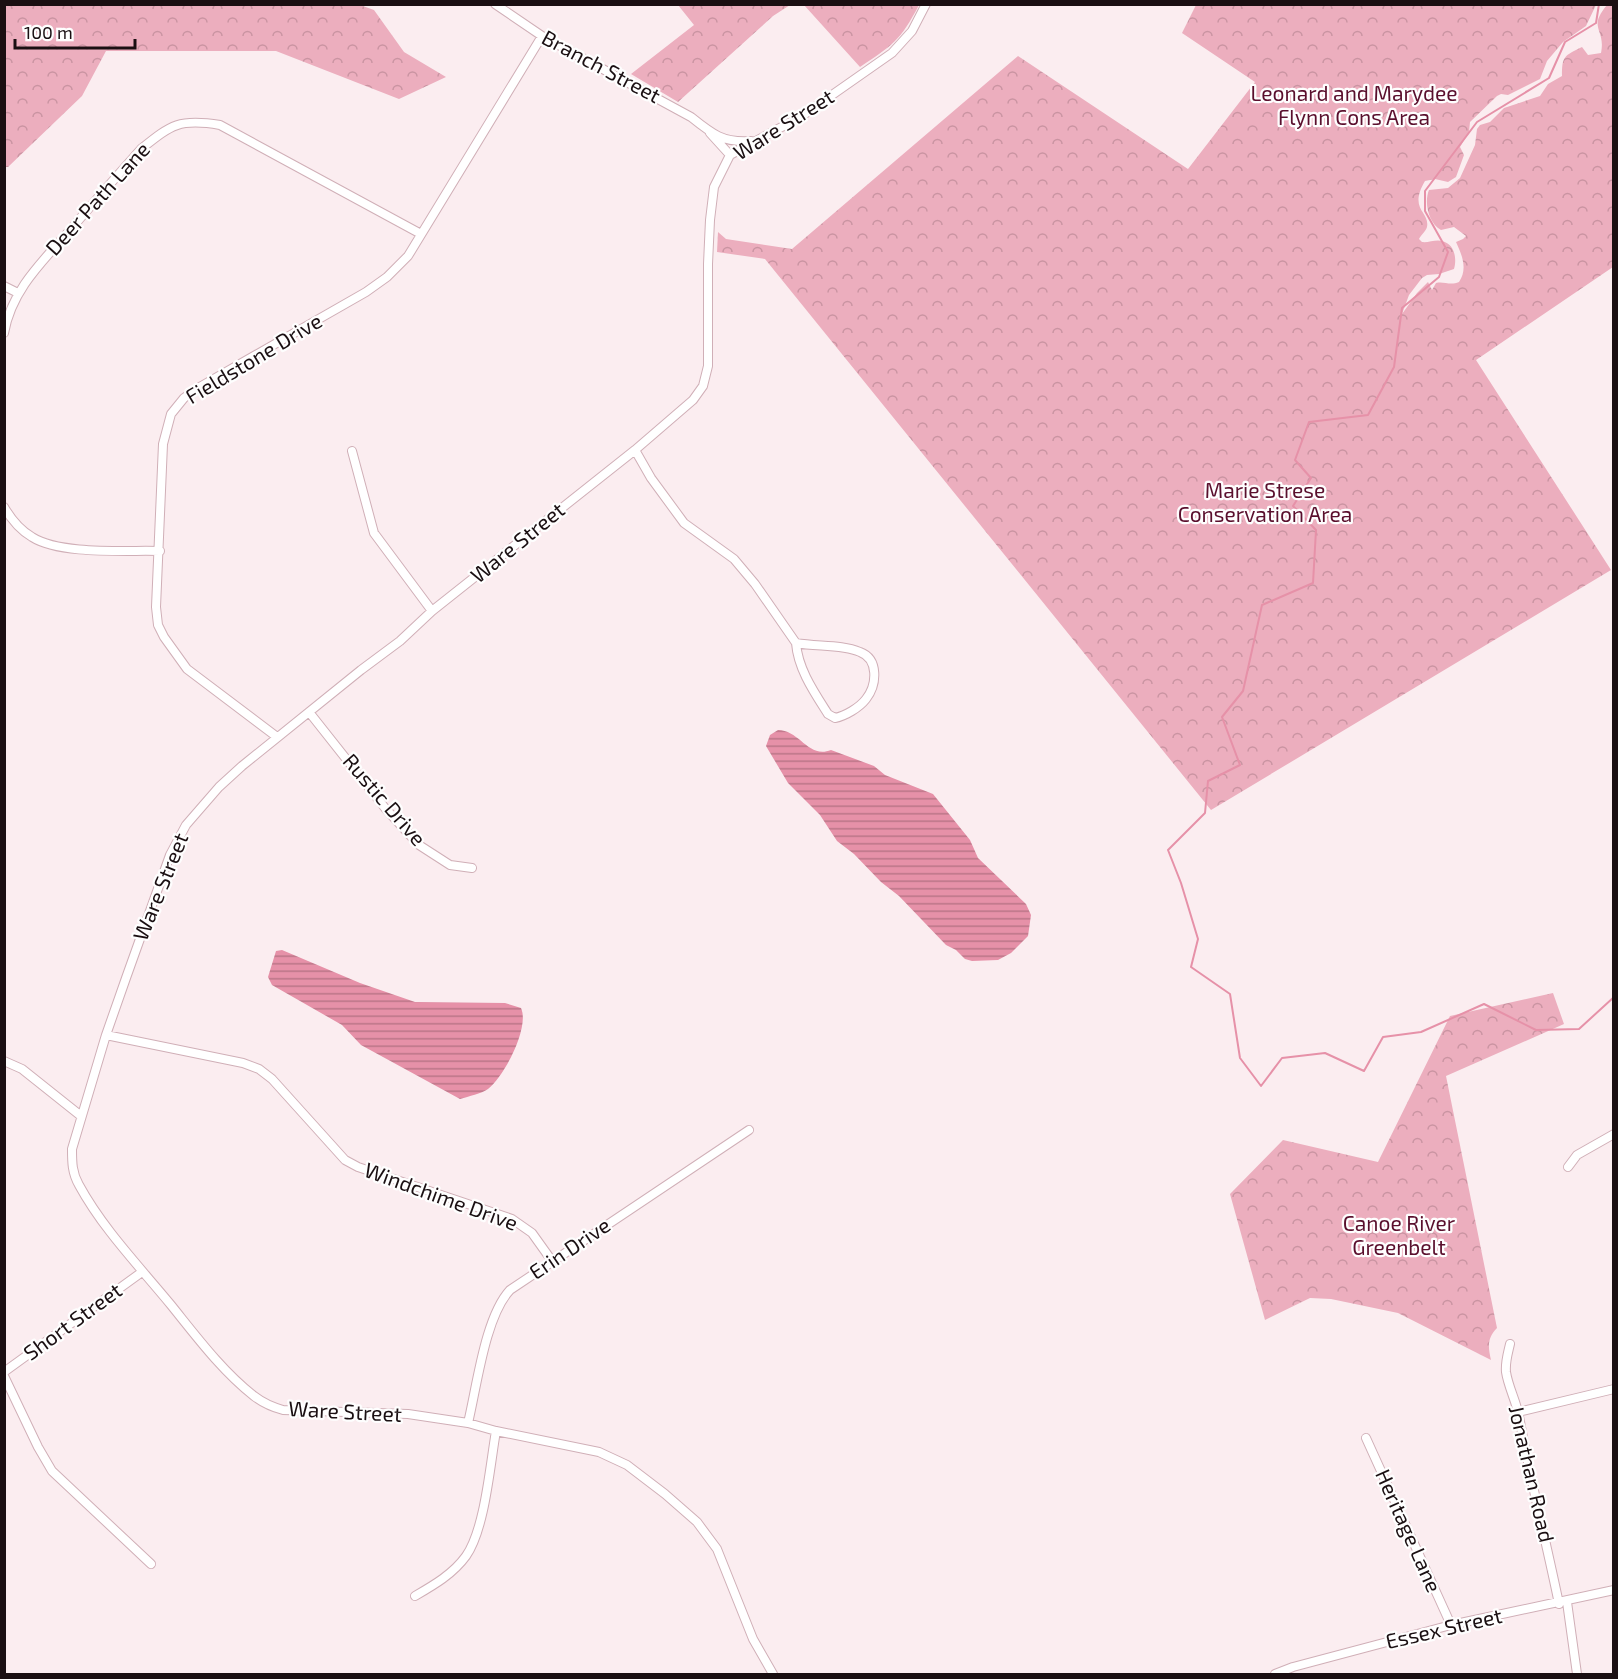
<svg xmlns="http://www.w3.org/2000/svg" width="1618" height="1679" font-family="'Exo 2',sans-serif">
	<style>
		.forest { fill: url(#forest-crowns) }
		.water { fill: url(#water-rules) }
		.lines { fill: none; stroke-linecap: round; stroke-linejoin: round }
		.stream { stroke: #e691a8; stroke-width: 2 }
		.street-casing { stroke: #d0afb7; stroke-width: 10 }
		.street { stroke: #fff; stroke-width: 8 }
		.labels { text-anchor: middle; stroke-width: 4.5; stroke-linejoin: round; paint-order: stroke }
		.street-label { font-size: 21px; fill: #1a0f12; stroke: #fefefe }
		.park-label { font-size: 21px; fill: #5a0f2d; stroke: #fefefe }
	</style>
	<defs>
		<pattern id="forest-crowns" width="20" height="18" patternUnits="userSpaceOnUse" patternTransform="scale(1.5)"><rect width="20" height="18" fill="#ecaebe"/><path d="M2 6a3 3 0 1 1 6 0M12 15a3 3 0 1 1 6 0" fill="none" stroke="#ca94a2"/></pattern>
		<pattern id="water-rules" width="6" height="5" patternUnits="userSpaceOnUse" patternTransform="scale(1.5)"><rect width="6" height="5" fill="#e691a8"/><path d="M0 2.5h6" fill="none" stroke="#ba7587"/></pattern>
	</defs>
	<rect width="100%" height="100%" fill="#fbedf0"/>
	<path class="forest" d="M 4,5 L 360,5 L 374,10 L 404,52 L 446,77 L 399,99 L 276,51 L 106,51 L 82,96 L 8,167 L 5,167 Z
		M 678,5 L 790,5 L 773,16 L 678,102 L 631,74 L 694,25 Z
		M 804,5 L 919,5 C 900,41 893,45 860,67 Z
		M 1196,5 L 1596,5 L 1586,26 L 1563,42 L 1547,61 L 1540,79 L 1508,95 L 1501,94 L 1497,96 L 1470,122 L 1469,132 L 1460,147 L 1464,155 L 1456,177 L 1448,182 L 1435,179 L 1425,181 C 1408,210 1430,211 1427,227 C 1426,231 1421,235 1419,239 L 1422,242 C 1428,243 1436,239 1442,241 C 1455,244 1457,259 1454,269 L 1439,274 L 1427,275 L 1422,278 L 1409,295 L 1402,314 L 1417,293 L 1428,282 L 1432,290 L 1436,283 C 1444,281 1450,286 1459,282 C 1468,269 1462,255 1456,242 L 1463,239 L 1466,236 L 1454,227 L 1441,230 C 1428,223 1424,202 1429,190 L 1448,188 L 1460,178 L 1475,145 L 1477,129 L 1480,125 L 1490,122 L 1504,108 L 1540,96 L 1548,84 L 1562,76 C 1562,56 1564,56 1582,47 L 1588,55 L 1601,53 C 1606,28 1587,29 1607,5 L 1614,5 L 1613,267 L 1476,360 L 1611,570 L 1211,810 L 765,259 L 717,252 L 718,232 L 726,239 L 792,249 L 1018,56 L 1188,169 L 1255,82 L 1182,33 Z
		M 1553,993 L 1564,1024 L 1446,1076 L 1497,1328 C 1487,1338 1488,1347 1491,1360 L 1398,1313 L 1331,1299 L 1310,1298 L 1265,1320 L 1230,1194 L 1283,1140 L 1378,1162 L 1450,1016 Z"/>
	<path class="water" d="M 778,730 C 800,730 808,759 831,750 L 874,766 L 885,775 L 933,794 L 970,840 L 978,858 L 1026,904 L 1031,915 L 1028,936 L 1011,953 L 998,960 L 972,961 L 965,959 L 956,950 L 946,945 L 899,896 L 881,882 L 854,854 L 837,841 L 820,815 L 788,783 L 766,746 L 770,735 Z
		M 282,950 L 360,983 L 415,1002 L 505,1003 L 521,1008 C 530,1027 504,1077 488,1089 C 481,1094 469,1096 460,1099 L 361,1045 L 342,1025 L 272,985 L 268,977 L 276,951 Z"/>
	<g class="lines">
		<path class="stream" d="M 1599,4 L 1596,23 L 1565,42 L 1549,78 L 1477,122 L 1425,191 L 1425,211 L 1448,252 L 1439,277 L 1402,308 L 1394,367 L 1368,415 L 1309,422 L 1295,460 L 1311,478 L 1293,506 L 1316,530 L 1313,583 L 1262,605 L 1243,691 L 1222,717 L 1240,765 L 1208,781 L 1205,813 L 1168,850 L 1181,883 L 1198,939 L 1191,967 L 1230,994 L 1240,1058 L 1261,1086 L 1282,1058 L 1325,1053 L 1364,1071 L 1383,1037 L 1421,1032 L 1484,1004 L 1536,1030 L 1579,1029 L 1614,997"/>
		<defs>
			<path id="street" d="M 495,4 L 542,36 L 691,117 C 712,134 723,143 751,141
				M 710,133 L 730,155
				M 4,286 L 18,293
				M 4,333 C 12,289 43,261 71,229 C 94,202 117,176 141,149 C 171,125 179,118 220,125 L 421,234
				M 635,450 L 651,478 L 684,523 L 734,559 L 755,584 L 796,643 C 798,669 814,692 828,714 L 835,718 C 845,716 859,708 866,699 C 877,685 879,659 860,652 C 841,644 817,647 796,643
				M 352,451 L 374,533 L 432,611
				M 4,507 C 11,519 20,530 32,537 C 60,555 126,550 160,551
				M 309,712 L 385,808 L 419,845 L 450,865 L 472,868
				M 277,737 L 187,669 L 164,637 L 158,625 L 156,607 L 163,444 L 171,414 L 184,398 L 198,388 L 366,292 L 387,277 L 408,256 L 542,36
				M 106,1035 L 243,1063 L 259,1069 L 272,1079 L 345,1160 L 358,1167 L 512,1219 L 532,1233 L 552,1261
				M 4,1061 L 22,1069 L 81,1116
				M 1568,1167 L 1577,1155 L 1614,1134
				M 1510,1344 C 1508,1353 1505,1362 1506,1372 C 1508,1386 1516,1401 1519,1416 C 1530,1479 1546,1541 1559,1604
				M 4,1372 L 142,1272
				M 4,1376 L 38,1447 L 52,1471 L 151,1564
				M 1518,1412 L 1614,1389
				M 468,1423 C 477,1386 485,1317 510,1290 L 749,1130
				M 1366,1438 L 1451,1625
				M 415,1596 C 434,1585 453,1574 466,1556 C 485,1529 490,1465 496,1431
				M 1567,1602 L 1577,1674
				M 773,1674 L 753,1639 L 717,1549 L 697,1522 L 665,1494 L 627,1465 L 599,1452 L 496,1431 L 468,1423 L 408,1414 L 283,1410 C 272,1407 263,1403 254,1396 C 222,1371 196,1336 171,1305 C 139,1266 103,1229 79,1185 C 72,1173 72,1162 72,1149 L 106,1035 L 126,978 L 170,855 L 186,825 L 219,787 L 242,766 L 361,670 L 400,641 L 432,611 L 635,450 L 693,400 L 703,386 L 708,366 L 708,264 L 710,220 L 714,187 L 730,155 L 802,116 L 892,53 L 912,31 L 926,4
				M 1275,1674 L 1293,1667 L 1451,1625 L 1614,1590"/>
		</defs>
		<use href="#street" class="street-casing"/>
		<use href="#street" class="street"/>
	</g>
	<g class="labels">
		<g class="street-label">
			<text transform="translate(601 67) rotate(28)" y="7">Branch Street</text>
			<text transform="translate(784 125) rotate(-32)" y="7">Ware Street</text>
			<text transform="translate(98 199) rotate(-48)" y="7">Deer Path Lane</text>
			<text transform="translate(254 359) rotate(-31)" y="7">Fieldstone Drive</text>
			<text transform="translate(518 543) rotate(-39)" y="7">Ware Street</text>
			<text transform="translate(384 800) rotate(49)" y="7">Rustic Drive</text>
			<text transform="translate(161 887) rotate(-68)" y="7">Ware Street</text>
			<text transform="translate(441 1197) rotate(20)" y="7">Windchime Drive</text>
			<text transform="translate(570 1249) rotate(-34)" y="7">Erin Drive</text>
			<text transform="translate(73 1322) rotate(-36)" y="7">Short Street</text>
			<text transform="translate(345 1412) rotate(3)" y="7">Ware Street</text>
			<text transform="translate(1531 1474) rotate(77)" y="7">Jonathan Road</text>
			<text transform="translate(1408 1531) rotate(66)" y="7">Heritage Lane</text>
			<text transform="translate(1444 1629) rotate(-13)" y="7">Essex Street</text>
		</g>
		<g class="park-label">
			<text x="1354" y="101">Leonard and Marydee<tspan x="1354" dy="24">Flynn Cons Area</tspan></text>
			<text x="1265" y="498">Marie Strese<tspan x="1265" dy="24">Conservation Area</tspan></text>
			<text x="1399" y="1231">Canoe River<tspan x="1399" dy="24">Greenbelt</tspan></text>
		</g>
	</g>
	<rect width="1618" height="1679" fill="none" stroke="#1a0f12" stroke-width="12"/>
	<path d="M15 39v9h120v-9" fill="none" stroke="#1a0f12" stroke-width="3"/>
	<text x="24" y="39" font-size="18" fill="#1a0f12" stroke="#fefefe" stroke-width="4.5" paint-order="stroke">100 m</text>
</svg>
